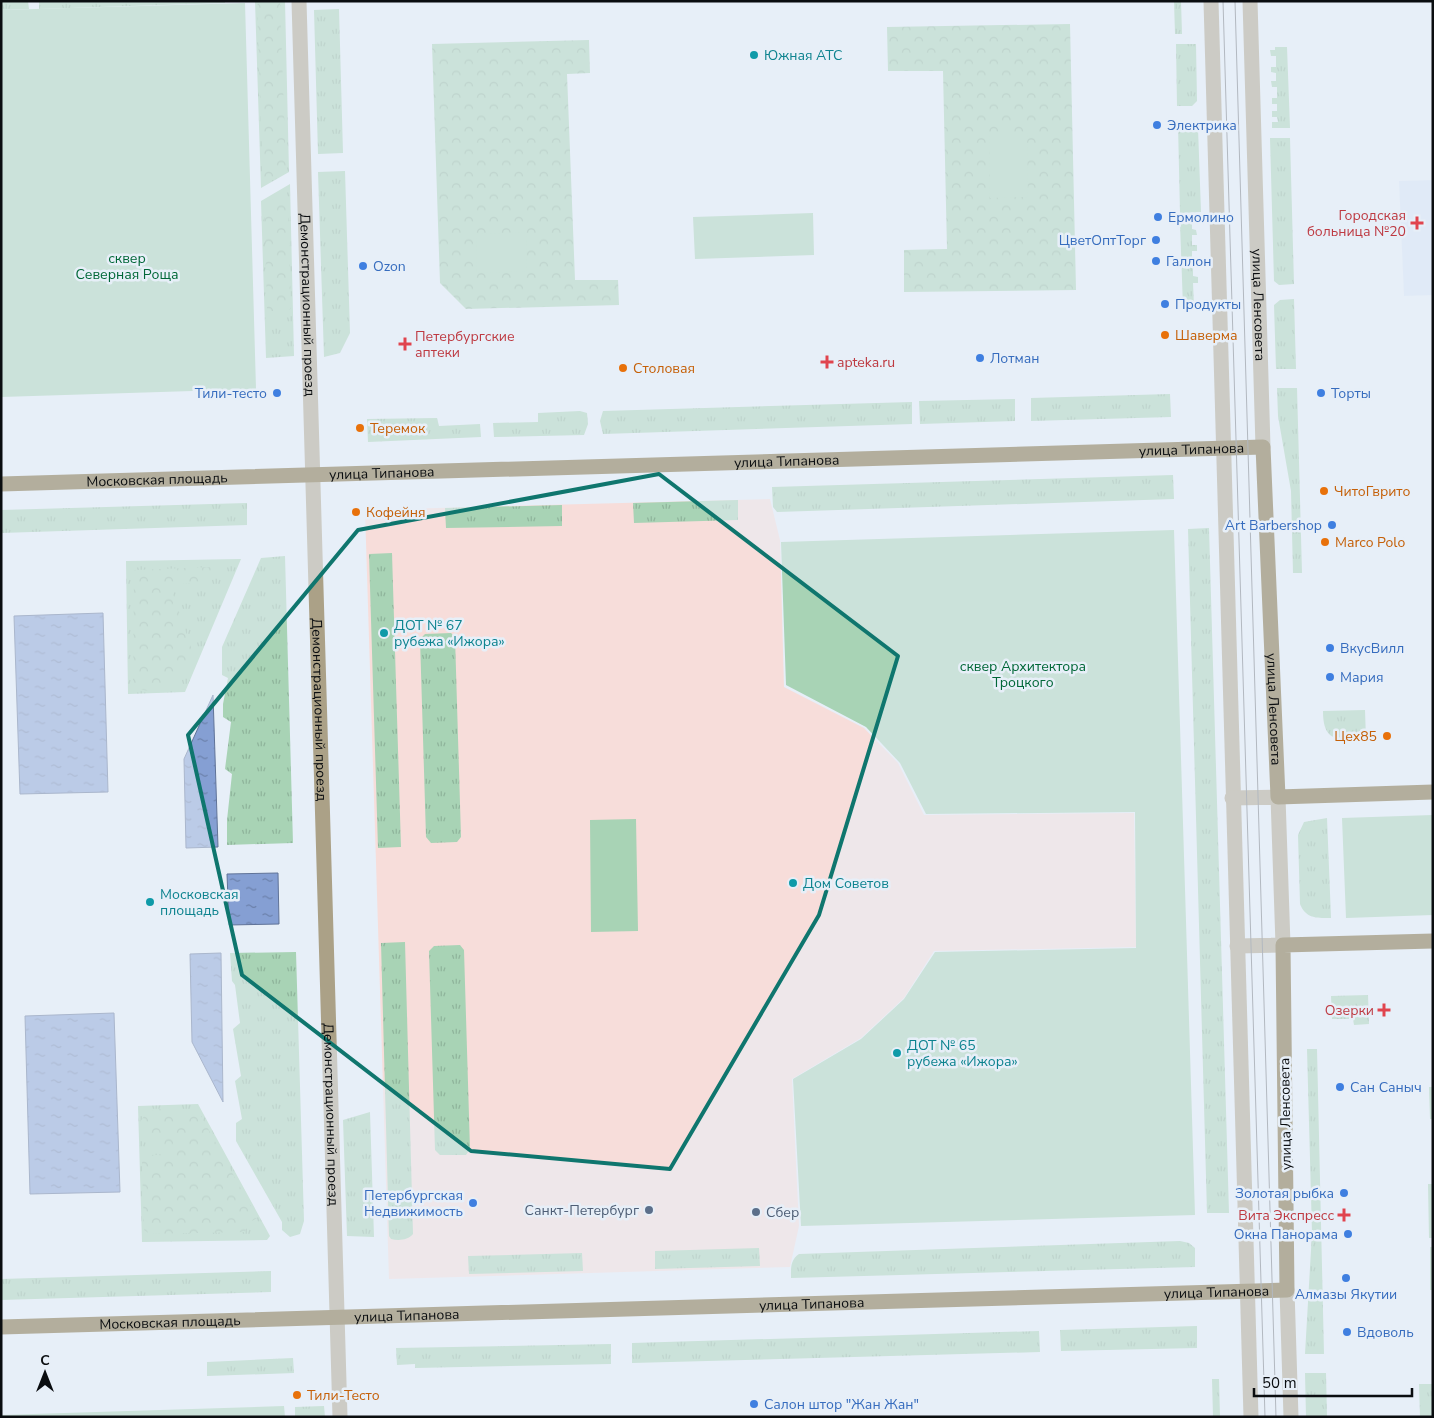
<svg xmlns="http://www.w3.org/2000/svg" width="1434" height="1418" font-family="'Nunito Sans',sans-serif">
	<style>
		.commercial { fill: #f7ddda }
		.built { fill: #d8e5f5 }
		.grass { fill: url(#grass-tufts) }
		.forest { fill: url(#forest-crowns) }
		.park { fill: #a8d3b5 }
		.water { fill: url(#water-ripples); stroke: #607398 }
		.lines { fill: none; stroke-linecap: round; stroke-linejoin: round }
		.minor { stroke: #aba187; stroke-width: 15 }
		.major { stroke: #736130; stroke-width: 15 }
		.tram { stroke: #72777d; stroke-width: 1 }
		.marked { fill: none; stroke: #0f766e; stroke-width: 4; stroke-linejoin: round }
		.culture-dot { fill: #0f9aa8; stroke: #e7eff8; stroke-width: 2 }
		.shop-dot { fill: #3f7fe0; stroke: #e7eff8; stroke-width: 2 }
		.health-dot { fill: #e0444e; stroke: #e7eff8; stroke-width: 2 }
		.food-dot { fill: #e8710a; stroke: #e7eff8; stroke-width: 2 }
		.service-dot { fill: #5c6f8a; stroke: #e7eff8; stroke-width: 2 }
		.labels { text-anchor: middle; stroke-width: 5; stroke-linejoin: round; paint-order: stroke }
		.culture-label { font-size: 14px; fill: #0d838f; stroke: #e7eff8; text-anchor: start }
		.shop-label { font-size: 14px; fill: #366cbe; stroke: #e7eff8; text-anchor: start }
		.health-label { font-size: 14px; fill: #be3a42; stroke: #e7eff8; text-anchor: end }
		.park-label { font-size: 14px; fill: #016737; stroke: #e7eff8 }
		.street-label { font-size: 14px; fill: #0a0d10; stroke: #e7eff8 }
		.food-label { font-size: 14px; fill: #c56008; stroke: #e7eff8; text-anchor: start }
		.service-label { font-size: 14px; fill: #4e5e75; stroke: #e7eff8; text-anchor: end }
	</style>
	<defs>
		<pattern id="grass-tufts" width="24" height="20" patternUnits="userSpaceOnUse" patternTransform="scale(1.25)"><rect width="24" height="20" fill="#a8d3b5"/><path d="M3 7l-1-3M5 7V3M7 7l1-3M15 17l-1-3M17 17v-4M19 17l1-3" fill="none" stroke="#8fb49b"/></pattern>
		<pattern id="forest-crowns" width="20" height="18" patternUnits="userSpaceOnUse" patternTransform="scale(1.25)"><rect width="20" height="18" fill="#a8d3b5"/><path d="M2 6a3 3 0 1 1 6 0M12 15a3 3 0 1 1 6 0" fill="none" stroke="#8fb49b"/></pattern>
		<pattern id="water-ripples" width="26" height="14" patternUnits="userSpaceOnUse" patternTransform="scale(1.25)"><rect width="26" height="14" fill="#859fd3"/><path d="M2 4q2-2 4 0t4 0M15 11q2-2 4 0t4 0" fill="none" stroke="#6b80aa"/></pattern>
	</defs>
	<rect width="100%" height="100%" fill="#e7eff8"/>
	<path class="commercial" d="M 770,499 L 780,540 L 784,687 L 864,728 L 898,763 L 924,815 L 1134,813 L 1136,947 L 934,951 L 904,998 L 861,1038 L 792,1079 L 799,1226 L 790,1267 L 389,1279 L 365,510 Z"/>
	<path class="built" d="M 1433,180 L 1433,295 L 1404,296 L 1399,181 Z"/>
	<path class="grass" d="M 1,1 L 28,1 L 29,9 L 1,10 Z
		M 39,1 L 225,1 L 225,3 L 39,9 Z
		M 255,1 L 285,1 L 289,172 L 261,188 Z
		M 1174,1 L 1181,1 L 1182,34 L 1175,34 Z
		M 339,9 L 343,153 L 318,154 L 314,10 Z
		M 1176,44 L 1196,44 L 1197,101 L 1192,106 L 1177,106 Z
		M 1275,47 L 1287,47 L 1290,128 L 1272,128 L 1272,122 L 1278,122 L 1277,117 L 1272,117 L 1272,111 L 1277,111 L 1277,104 L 1272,104 L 1272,98 L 1277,98 L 1277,87 L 1272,87 L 1271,81 L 1276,81 L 1276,73 L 1271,72 L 1271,67 L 1276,67 L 1276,56 L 1271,56 L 1270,50 L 1275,50 Z
		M 1178,124 L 1193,124 L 1198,128 L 1201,212 L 1180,213 Z
		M 1270,138 L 1290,138 L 1294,284 L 1279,285 L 1274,281 Z
		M 345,171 L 350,333 L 340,353 L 324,357 L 318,172 Z
		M 290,184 L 294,356 L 266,358 L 261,201 Z
		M 1180,223 L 1192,223 L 1192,229 L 1196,230 L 1197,235 L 1192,235 L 1192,245 L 1197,245 L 1197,251 L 1192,251 L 1192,261 L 1198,261 L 1198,266 L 1193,267 L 1193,276 L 1198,277 L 1198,283 L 1193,283 L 1194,307 L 1183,307 Z
		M 1294,299 L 1296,369 L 1276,369 L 1274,305 L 1280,300 Z
		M 1277,388 L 1297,388 L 1302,573 L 1293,573 L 1291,491 L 1278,416 Z
		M 1170,394 L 1171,417 L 1031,421 L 1031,398 Z
		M 1015,399 L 1015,421 L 920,424 L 919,401 Z
		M 912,402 L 912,424 L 603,434 L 600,421 L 603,411 Z
		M 580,411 L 587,413 L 588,424 L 584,435 L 494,437 L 493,423 L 538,422 L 538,413 Z
		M 437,418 L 439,426 L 480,424 L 481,437 L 368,442 L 367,419 Z
		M 1173,475 L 1174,499 L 777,512 L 773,507 L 772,487 Z
		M 738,500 L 738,520 L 634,523 L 633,503 Z
		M 247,503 L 247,525 L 1,533 L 1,510 Z
		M 562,505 L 562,526 L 446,528 L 445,508 Z
		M 1209,528 L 1229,1213 L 1207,1213 L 1188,529 Z
		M 392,553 L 401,847 L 378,848 L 369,554 Z
		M 285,556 L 293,843 L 227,845 L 227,820 L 232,774 L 225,769 L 231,722 L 223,717 L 223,704 L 228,678 L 222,675 L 222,647 L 261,558 Z
		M 241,559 L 185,692 L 128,694 L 126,561 Z
		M 451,633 L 455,637 L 461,837 L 457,842 L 431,843 L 426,837 L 420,639 L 425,634 Z
		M 1365,710 L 1366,739 C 1339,739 1323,744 1323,711 Z
		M 1327,818 L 1331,918 C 1317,918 1306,919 1300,904 L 1298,835 L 1304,822 Z
		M 405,942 L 413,1234 C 408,1240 399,1241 391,1239 L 389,1236 L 381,943 Z
		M 460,945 L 464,950 L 470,1149 L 466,1155 L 440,1155 L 435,1150 L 429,951 L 434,946 Z
		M 296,952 L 304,1221 L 300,1234 L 290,1237 L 282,1230 L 282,1222 L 236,1141 L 236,1123 L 242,1119 L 235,1081 L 241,1076 L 233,1029 L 240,1023 L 235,985 L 232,981 L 230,953 Z
		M 1368,995 L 1369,1024 L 1354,1025 L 1353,1019 L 1332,1019 L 1331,996 Z
		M 1307,1049 L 1317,1049 L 1324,1354 L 1305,1354 L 1312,1233 Z
		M 198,1104 L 270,1236 L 267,1240 L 142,1242 L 138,1106 Z
		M 370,1112 L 374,1237 L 347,1236 L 343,1120 Z
		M 1180,1241 L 1189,1243 L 1195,1248 L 1195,1267 L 791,1278 C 791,1269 790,1260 799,1254 Z
		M 759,1248 L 760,1266 L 655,1269 L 655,1251 Z
		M 582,1253 L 583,1271 L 469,1274 L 468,1256 Z
		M 271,1271 L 271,1292 L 1,1300 L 1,1279 Z
		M 1197,1326 L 1197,1348 L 1061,1351 L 1060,1330 Z
		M 1039,1331 L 1040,1352 L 632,1363 L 632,1343 Z
		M 611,1344 L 611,1364 L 415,1368 L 415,1364 L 397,1365 L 396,1348 Z
		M 293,1358 L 294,1373 L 207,1376 L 207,1362 Z
		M 1305,1373 L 1326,1373 L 1327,1417 L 1306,1417 Z
		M 1212,1379 L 1219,1379 L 1220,1417 L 1213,1417 Z
		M 1419,1384 L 1433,1384 L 1433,1417 L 1420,1417 Z
		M 324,1406 L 325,1417 L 295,1417 L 295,1407 Z"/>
	<path class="forest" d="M 280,2 L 286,167 L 285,172 L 265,184 L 263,181 L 257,5 L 259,3 Z
		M 1070,24 L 1076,290 L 904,292 L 904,250 L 947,249 L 943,71 L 888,71 L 887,27 Z
		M 589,40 L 590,73 L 567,74 L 575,280 L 618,280 L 619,305 L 466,309 L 440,283 L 432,44 Z
		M 285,198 L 288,202 L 291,308 L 288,311 L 270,311 L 267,308 L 264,203 L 267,200 Z
		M 212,567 L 207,583 L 182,584 L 175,588 L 173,594 L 194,656 L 192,661 L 177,671 C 179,693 148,695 133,686 L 134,570 Z
		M 169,1107 L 176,1110 L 180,1119 L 196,1110 L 200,1114 L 257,1218 L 247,1224 L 245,1232 L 150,1234 L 144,1230 L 142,1161 L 143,1157 L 161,1154 L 167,1133 L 154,1136 L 143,1133 L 140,1122 L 147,1112 Z"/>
	<path class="park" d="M 245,3 L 256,389 L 1,397 L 1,10 Z
		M 989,132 L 1027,132 L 1028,197 L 990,198 Z
		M 813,213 L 814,255 L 695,259 L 693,217 Z
		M 526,232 L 527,271 L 477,273 L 476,234 Z
		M 1174,530 L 1195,1215 L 801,1226 L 793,1079 L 861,1039 L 904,999 L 935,952 L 1136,948 L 1135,812 L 926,814 L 900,763 L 866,727 L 786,685 L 781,542 Z
		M 1433,815 L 1433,915 L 1346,918 L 1342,818 Z
		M 636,819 L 638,931 L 591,932 L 590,820 Z
		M 1429,1087 L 1433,1087 L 1433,1119 L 1430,1119 Z
		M 1428,1184 L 1433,1184 L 1433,1238 L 1429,1238 Z
		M 1430,1247 L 1433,1247 L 1433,1290 L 1430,1290 Z
		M 284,1406 L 285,1417 L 1,1417 L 1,1415 Z"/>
	<path class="water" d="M 103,613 L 108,792 L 20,794 L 14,616 Z
		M 213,695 L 218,847 L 186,848 L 184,759 Z
		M 278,873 L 279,924 L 229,925 L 227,874 Z
		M 221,953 L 223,1102 L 192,1042 L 190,954 Z
		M 114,1013 L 120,1192 L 30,1194 L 25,1016 Z"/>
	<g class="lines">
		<g class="minor">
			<path id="s1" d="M 299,1 L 340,1417"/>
			<path d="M 1211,1 L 1251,1417"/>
			<path id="s2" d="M 1250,1 L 1263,447"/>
			<path d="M 1232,798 L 1278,797 L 1283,945 L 1237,946"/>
			<path d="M 1287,1290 L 1291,1417"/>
		</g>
		<g class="major">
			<path id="s3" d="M 1,484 L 1263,447 L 1278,797 L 1433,792"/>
			<path id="s4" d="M 1,1327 L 1287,1290 L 1283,945 L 1433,941"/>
		</g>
		<path class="tram" d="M 1223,1 L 1265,1417
			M 1235,1 L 1276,1417"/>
	</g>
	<path d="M0 0H1434V1418H0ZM 659,474 L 898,656 L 819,915 L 670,1169 L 471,1151 L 242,975 L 188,735 L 358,530 Z" fill="#e7eff8" fill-opacity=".55" fill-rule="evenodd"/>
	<path class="marked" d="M 659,474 L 898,656 L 819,915 L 670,1169 L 471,1151 L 242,975 L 188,735 L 358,530 Z"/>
	<g class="culture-dot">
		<circle cx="754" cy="55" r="5"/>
		<circle cx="384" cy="633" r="5"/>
		<circle cx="793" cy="883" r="5"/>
		<circle cx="150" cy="902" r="5"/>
		<circle cx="897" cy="1053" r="5"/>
	</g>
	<g class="shop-dot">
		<circle cx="1157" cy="125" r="5"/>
		<circle cx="1158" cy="217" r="5"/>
		<circle cx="1156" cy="240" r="5"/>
		<circle cx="1156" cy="261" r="5"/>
		<circle cx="363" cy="266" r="5"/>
		<circle cx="1165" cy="304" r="5"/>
		<circle cx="980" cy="358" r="5"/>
		<circle cx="277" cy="393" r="5"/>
		<circle cx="1321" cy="393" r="5"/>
		<circle cx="1332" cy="525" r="5"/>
		<circle cx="1330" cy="648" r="5"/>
		<circle cx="1330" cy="677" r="5"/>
		<circle cx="1340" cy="1087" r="5"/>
		<circle cx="1344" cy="1193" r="5"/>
		<circle cx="473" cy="1203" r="5"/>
		<circle cx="1348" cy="1234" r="5"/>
		<circle cx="1346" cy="1278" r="5"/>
		<circle cx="1347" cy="1332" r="5"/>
		<circle cx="754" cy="1404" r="5"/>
	</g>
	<g class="health-dot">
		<path d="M1414.5 215.5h5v5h5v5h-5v5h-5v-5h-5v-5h5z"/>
		<path d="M402.5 336.5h5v5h5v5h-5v5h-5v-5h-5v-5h5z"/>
		<path d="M824.5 354.5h5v5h5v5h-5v5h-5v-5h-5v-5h5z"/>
		<path d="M1381.5 1002.5h5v5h5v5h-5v5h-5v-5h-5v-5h5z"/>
		<path d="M1341.5 1207.5h5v5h5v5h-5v5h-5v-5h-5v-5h5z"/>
	</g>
	<g class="food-dot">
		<circle cx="1165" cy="335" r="5"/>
		<circle cx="623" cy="368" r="5"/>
		<circle cx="360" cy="428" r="5"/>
		<circle cx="1324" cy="491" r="5"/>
		<circle cx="356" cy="512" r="5"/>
		<circle cx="1325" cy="542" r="5"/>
		<circle cx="1387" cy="736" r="5"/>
		<circle cx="297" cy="1395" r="5"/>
	</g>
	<g class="service-dot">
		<circle cx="649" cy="1210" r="5"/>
		<circle cx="756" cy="1212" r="5"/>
	</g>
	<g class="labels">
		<g class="culture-label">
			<text x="764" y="60">Южная АТС</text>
			<text x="394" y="630">ДОТ № 67<tspan x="394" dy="16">рубежа «Ижора»</tspan></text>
			<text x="803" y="888">Дом Советов</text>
			<text x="160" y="899">Московская<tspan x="160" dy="16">площадь</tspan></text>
			<text x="907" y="1050">ДОТ № 65<tspan x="907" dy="16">рубежа «Ижора»</tspan></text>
		</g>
		<g class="shop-label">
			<text x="1167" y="130">Электрика</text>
			<text x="1168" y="222">Ермолино</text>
			<text x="1146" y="245" text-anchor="end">ЦветОптТорг</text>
			<text x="1166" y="266">Галлон</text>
			<text x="373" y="271">Ozon</text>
			<text x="1175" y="309">Продукты</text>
			<text x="990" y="363">Лотман</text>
			<text x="267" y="398" text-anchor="end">Тили-тесто</text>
			<text x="1331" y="398">Торты</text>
			<text x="1322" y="530" text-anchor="end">Art Barbershop</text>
			<text x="1340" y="653">ВкусВилл</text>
			<text x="1340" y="682">Мария</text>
			<text x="1350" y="1092">Сан Саныч</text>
			<text x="1334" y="1198" text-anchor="end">Золотая рыбка</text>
			<text x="463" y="1200" text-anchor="end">Петербургская<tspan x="463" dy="16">Недвижимость</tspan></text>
			<text x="1338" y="1239" text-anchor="end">Окна Панорама</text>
			<text x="1346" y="1299" text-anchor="middle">Алмазы Якутии</text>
			<text x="1357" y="1337">Вдоволь</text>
			<text x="764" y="1409">Салон штор "Жан Жан"</text>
		</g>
		<g class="health-label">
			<text x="1406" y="220">Городская<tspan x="1406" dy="16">больница №20</tspan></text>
			<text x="415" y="341" text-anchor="start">Петербургские<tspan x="415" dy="16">аптеки</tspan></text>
			<text x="837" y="367" text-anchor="start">apteka.ru</text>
			<text x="1374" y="1015">Озерки</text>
			<text x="1334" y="1220">Вита Экспресс</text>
		</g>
		<g class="park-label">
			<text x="127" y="263">сквер<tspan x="127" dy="16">Северная Роща</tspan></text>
			<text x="1023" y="671">сквер Архитектора<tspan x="1023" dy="16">Троцкого</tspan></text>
		</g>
		<g class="street-label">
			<text dy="5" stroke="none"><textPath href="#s1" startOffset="304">Демонстрационный проезд</textPath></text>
			<text dy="5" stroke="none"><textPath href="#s2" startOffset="304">улица Ленсовета</textPath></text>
			<text dy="5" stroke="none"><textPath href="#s3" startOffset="1191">улица Типанова</textPath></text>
			<text dy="5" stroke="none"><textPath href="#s3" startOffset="786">улица Типанова</textPath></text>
			<text dy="5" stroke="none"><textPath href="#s3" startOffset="381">улица Типанова</textPath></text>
			<text dy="5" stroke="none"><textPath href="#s3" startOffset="156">Московская площадь</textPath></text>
			<text dy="5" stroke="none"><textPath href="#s1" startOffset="709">Демонстрационный проезд</textPath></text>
			<text dy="5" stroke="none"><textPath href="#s3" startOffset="1525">улица Ленсовета</textPath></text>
			<text dy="5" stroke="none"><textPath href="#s1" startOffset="1114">Демонстрационный проезд</textPath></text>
			<text transform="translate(1285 1114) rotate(-91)" y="5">улица Ленсовета</text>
			<text dy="5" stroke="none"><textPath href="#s4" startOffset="1216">улица Типанова</textPath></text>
			<text dy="5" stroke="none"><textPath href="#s4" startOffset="811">улица Типанова</textPath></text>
			<text dy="5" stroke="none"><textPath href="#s4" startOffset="406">улица Типанова</textPath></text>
			<text dy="5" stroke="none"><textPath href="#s4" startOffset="169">Московская площадь</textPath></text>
		</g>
		<g class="food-label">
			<text x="1175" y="340">Шаверма</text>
			<text x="633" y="373">Столовая</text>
			<text x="370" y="433">Теремок</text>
			<text x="1334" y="496">ЧитоГврито</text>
			<text x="366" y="517">Кофейня</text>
			<text x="1335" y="547">Marco Polo</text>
			<text x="1377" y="741" text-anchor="end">Цех85</text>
			<text x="307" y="1400">Тили-Тесто</text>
		</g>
		<g class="service-label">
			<text x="639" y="1215">Санкт-Петербург</text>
			<text x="766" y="1217" text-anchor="start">Сбер</text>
		</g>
	</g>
	<rect width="1434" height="1418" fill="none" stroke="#0a0d10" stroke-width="5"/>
	<g transform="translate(45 1373)" stroke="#e7eff8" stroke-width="4" paint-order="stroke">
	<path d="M0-4L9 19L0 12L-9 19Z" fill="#0a0d10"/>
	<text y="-8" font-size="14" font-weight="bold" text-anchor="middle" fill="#0a0d10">С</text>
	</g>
	<path d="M1254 1388v8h158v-8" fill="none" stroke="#0a0d10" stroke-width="2.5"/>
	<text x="1262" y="1388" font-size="15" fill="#0a0d10" stroke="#e7eff8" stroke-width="4" paint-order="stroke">50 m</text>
</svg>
